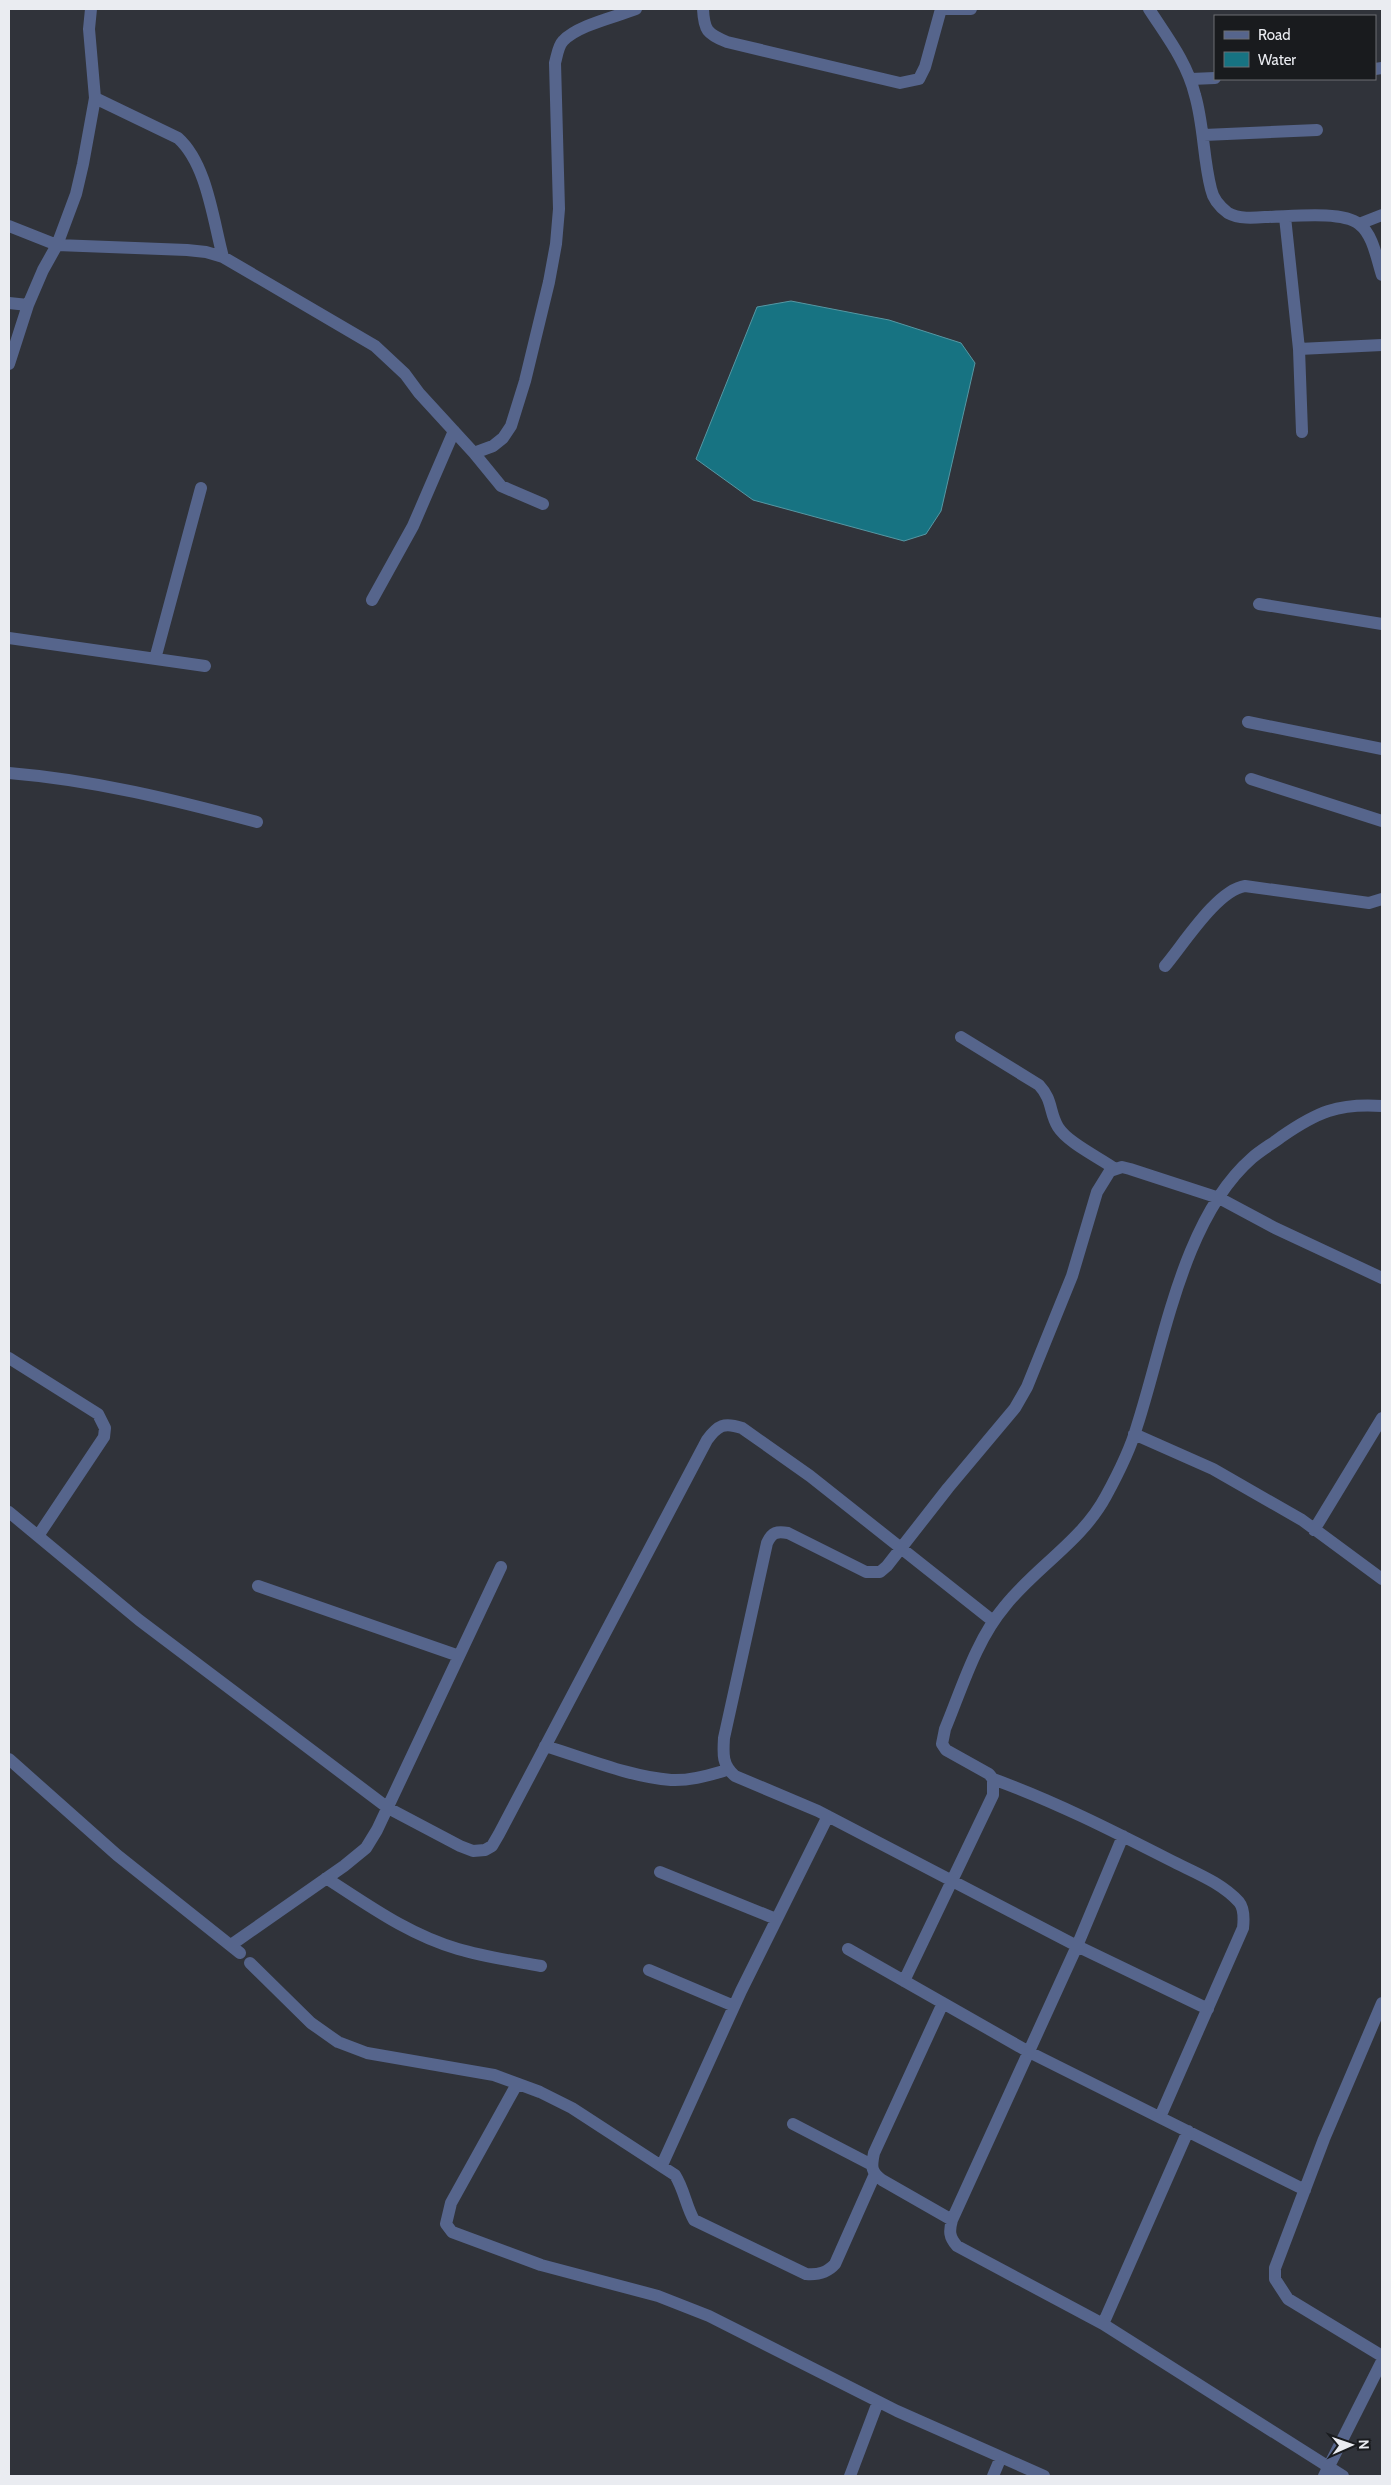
<svg xmlns="http://www.w3.org/2000/svg" width="1391" height="2485" font-family="Cabin,sans-serif">
	<style>
		.water { fill: #177382; stroke: #5697a3 }
		.lines { fill: none; stroke-linecap: round; stroke-linejoin: round }
		.minor { stroke: #56658c; stroke-width: 12 }
	</style>
	<rect width="100%" height="100%" fill="#30333a"/>
	<path class="water" d="M 791,301 L 889,320 L 961,343 L 975,363 L 941,511 L 926,534 L 904,541 L 753,500 L 696,459 L 757,307 Z"/>
	<g class="lines">
		<path class="minor" d="M 703,9 C 704,30 707,34 727,42 L 900,83 L 919,79 L 925,67 L 941,9
			M 946,9 L 971,9
			M 1149,9 C 1167,37 1187,62 1195,95 C 1204,126 1203,158 1211,189 C 1213,199 1220,207 1228,213 C 1239,219 1253,218 1265,217 C 1288,217 1341,210 1359,224 C 1373,234 1377,260 1382,275
			M 1375,69 L 1382,68
			M 1191,79 L 1215,78
			M 95,98 L 178,138 C 207,164 213,220 223,257
			M 1204,135 L 1317,130
			M 1285,217 L 1299,349 L 1302,432
			M 1359,224 L 1382,215
			M 9,226 L 57,245 L 187,250 L 206,252 L 223,257 L 375,346 L 405,374 L 419,393 L 474,453 L 493,446 L 503,438 L 511,426 L 525,381 L 549,282 L 556,244 L 559,209 L 555,63 C 557,56 558,46 563,41 C 578,25 616,17 636,9
			M 9,303 L 28,305
			M 1299,349 L 1382,345
			M 9,364 L 28,305 L 43,270 L 57,245 L 76,194 L 83,164 L 95,98 L 89,29 L 91,9
			M 474,453 L 501,486 L 543,504
			M 372,600 L 413,526 L 454,431
			M 1259,604 L 1382,624
			M 9,638 L 205,666
			M 155,659 L 201,488
			M 1248,722 L 1382,749
			M 9,773 C 94,780 175,800 257,822
			M 1251,779 L 1382,821
			M 1165,966 C 1183,945 1217,890 1245,886 L 1369,903 L 1382,899
			M 961,1037 L 1039,1085 C 1053,1100 1049,1112 1058,1127 C 1068,1143 1100,1158 1115,1169
			M 9,1358 L 98,1414 L 105,1428 L 104,1437 L 38,1536
			M 1134,1434 L 1213,1469 L 1302,1520 L 1382,1579
			M 9,1512 L 139,1620 L 388,1808 L 460,1846 L 473,1851 L 485,1850 L 492,1846 L 499,1834 L 707,1440 C 718,1425 724,1422 742,1428 L 810,1476 L 993,1621
			M 1314,1530 L 1382,1418
			M 258,1586 L 459,1656
			M 545,1746 C 585,1758 630,1777 671,1780 C 690,1781 709,1775 727,1770
			M 9,1759 L 117,1855 L 240,1953
			M 993,1779 C 1054,1801 1113,1831 1170,1860 C 1193,1872 1221,1882 1239,1902 C 1244,1908 1244,1919 1243,1928 L 1160,2117
			M 1123,1836 L 1077,1946 L 952,2220 C 949,2231 949,2237 957,2246 L 1103,2324 L 1343,2476
			M 660,1872 L 776,1919
			M 326,1878 C 368,1905 409,1935 458,1949 C 485,1957 514,1961 541,1966
			M 231,1945 L 344,1866 L 366,1848 L 377,1830 L 501,1567
			M 848,1949 L 1029,2052 L 1305,2190
			M 250,1963 L 311,2023 L 338,2042 L 367,2053 L 494,2075 L 540,2092 L 572,2108 L 675,2175 C 684,2189 686,2206 694,2220 L 806,2274 C 818,2275 827,2273 835,2264 L 875,2174
			M 649,1970 L 734,2006
			M 904,1981 L 993,1795 L 993,1779 L 989,1774 L 946,1750 L 942,1744 L 945,1729 C 962,1688 976,1640 1005,1606 C 1036,1567 1082,1541 1106,1496 C 1118,1474 1130,1451 1137,1426 C 1164,1343 1183,1218 1252,1158 C 1261,1150 1272,1144 1281,1137 C 1317,1112 1338,1103 1382,1106
			M 943,2003 L 874,2153 C 871,2167 871,2172 882,2180 L 952,2220
			M 1382,2003 L 1324,2139 L 1275,2268 L 1275,2279 L 1288,2299 L 1382,2356
			M 1208,2009 L 1077,1946 L 818,1811 L 735,1776 C 722,1765 723,1754 724,1738 L 767,1543 C 772,1532 777,1531 788,1533 L 866,1572 L 880,1572 L 887,1566 L 948,1488 L 1015,1408 L 1027,1387 L 1072,1276 L 1097,1192 L 1110,1171 L 1122,1167 L 1130,1169 L 1219,1198 L 1275,1228 L 1382,1278
			M 517,2084 L 451,2203 L 446,2224 L 452,2232 L 541,2265 L 658,2296 L 709,2316 L 897,2411 L 1044,2476
			M 793,2124 L 872,2165
			M 662,2165 L 741,1991 L 828,1816
			M 1103,2324 L 1188,2131
			M 850,2476 L 878,2402
			M 993,2476 L 1001,2457
			M 1324,2476 L 1382,2361"/>
	</g>
	<rect width="1391" height="2485" fill="none" stroke="#eaecf1" stroke-width="20"/>
	<rect x="1214" y="15" width="162" height="65" fill="#191b1e" stroke="#6d6f72"/>
	<rect x="1224" y="31" width="25" height="8" fill="#56658c" stroke="#6d6f72"/>
	<text x="1258" y="40" font-size="15" fill="#eaecf1">Road</text>
	<rect x="1224" y="52" width="25" height="15" fill="#177382" stroke="#6d6f72"/>
	<text x="1258" y="65" font-size="15" fill="#eaecf1">Water</text>
	<g transform="translate(1351 2445) rotate(88)" stroke="#191b1e" stroke-width="4" paint-order="stroke">
	<path d="M0-4L9 19L0 12L-9 19Z" fill="#eaecf1"/>
	<text y="-8" font-size="14" font-weight="bold" text-anchor="middle" fill="#eaecf1">N</text>
	</g>
</svg>
